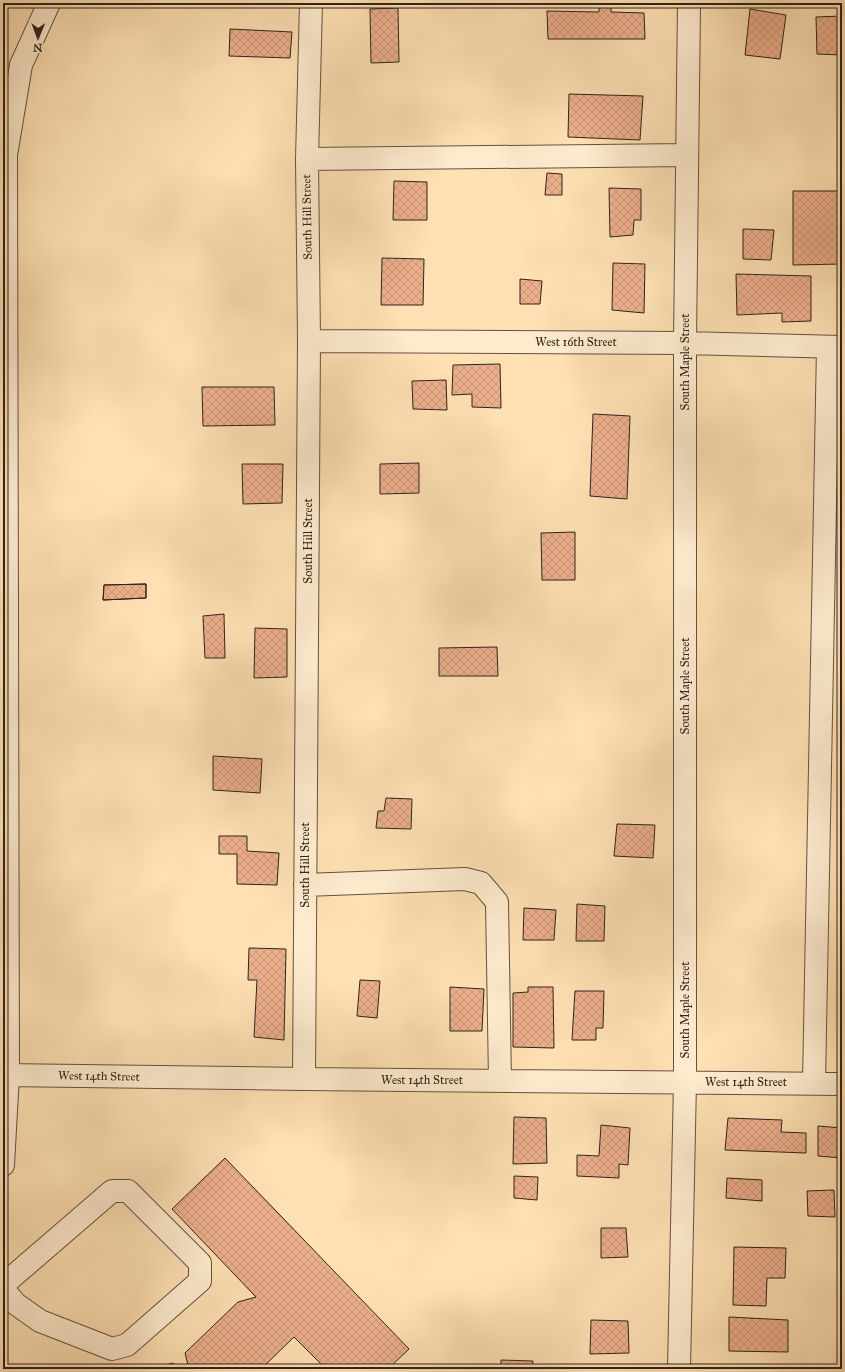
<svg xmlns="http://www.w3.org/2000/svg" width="845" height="1372" font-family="'IM FELL Great Primer',serif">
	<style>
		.building { fill: url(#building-cross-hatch); stroke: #2f231b }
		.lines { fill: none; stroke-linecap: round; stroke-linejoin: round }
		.minor-casing { stroke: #635241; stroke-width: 24 }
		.minor { stroke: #feebce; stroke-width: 22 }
		.labels { text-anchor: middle; stroke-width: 3; stroke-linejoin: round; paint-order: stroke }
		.street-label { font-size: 12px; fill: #2f231b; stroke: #feebce }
	</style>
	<defs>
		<pattern id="building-cross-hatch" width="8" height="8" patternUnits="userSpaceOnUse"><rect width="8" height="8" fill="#ecaf8c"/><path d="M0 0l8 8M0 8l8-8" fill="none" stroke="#cb9678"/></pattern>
	</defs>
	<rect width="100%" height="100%" fill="#fee0b3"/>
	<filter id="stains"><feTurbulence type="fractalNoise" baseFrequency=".005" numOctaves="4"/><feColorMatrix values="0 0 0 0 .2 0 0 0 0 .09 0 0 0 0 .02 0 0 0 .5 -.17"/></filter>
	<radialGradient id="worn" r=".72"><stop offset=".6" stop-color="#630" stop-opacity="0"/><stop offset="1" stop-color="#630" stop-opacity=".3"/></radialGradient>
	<path class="building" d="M 599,4 L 611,4 L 611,12 L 644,13 L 645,39 L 548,39 L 547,11 L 599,12 Z
		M 398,8 L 399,62 L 371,63 L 370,9 Z
		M 750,9 L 786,15 L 780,59 L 745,55 Z
		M 842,16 L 842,55 L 817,54 L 816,17 Z
		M 230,29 L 292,32 L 290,58 L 229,56 Z
		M 569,94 L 643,96 L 640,140 L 568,137 Z
		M 547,173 L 562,174 L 562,195 L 545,195 Z
		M 394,181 L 427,182 L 427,220 L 393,220 Z
		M 609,188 L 641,189 L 641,220 L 634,220 L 633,235 L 610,237 Z
		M 793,191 L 842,191 L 842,264 L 793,265 Z
		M 743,229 L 774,230 L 771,260 L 743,259 Z
		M 382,258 L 424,259 L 423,305 L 381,305 Z
		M 613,263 L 645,264 L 644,313 L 612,310 Z
		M 736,274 L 811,276 L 811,321 L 782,322 L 782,313 L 737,315 Z
		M 520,279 L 542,281 L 540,304 L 520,304 Z
		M 500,364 L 501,408 L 472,407 L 472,394 L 452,395 L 453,365 Z
		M 446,380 L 447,410 L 413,409 L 412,381 Z
		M 202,387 L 274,387 L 275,425 L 203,426 Z
		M 593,414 L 630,416 L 627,499 L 590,496 Z
		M 419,463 L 419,493 L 380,494 L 380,464 Z
		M 242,464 L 283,464 L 282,503 L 243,504 Z
		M 575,532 L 575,580 L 542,580 L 541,533 Z
		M 146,584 L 146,598 L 103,600 L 104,585 Z
		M 146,584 L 146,598 L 103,600 L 104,585 Z
		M 224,614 L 225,658 L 205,658 L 203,616 Z
		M 255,628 L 287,629 L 287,677 L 254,678 Z
		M 497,647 L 498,676 L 439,676 L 439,648 Z
		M 213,756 L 262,759 L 260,793 L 213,790 Z
		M 386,798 L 412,799 L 411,829 L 376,828 L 378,811 L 384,811 Z
		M 617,824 L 655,825 L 653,858 L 614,856 Z
		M 219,836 L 247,836 L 247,851 L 279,853 L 277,885 L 237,884 L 237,854 L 219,854 Z
		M 577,904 L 605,906 L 604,941 L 576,941 Z
		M 524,908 L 556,910 L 554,940 L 523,940 Z
		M 249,948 L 286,949 L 284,1040 L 254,1037 L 257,980 L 248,980 Z
		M 360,980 L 380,981 L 377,1018 L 357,1016 Z
		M 450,987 L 484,989 L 482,1031 L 450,1031 Z
		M 528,987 L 553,987 L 554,1048 L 513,1047 L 513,993 L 528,992 Z
		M 575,991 L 604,991 L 603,1028 L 596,1028 L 596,1040 L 572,1040 Z
		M 514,1117 L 546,1118 L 547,1163 L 513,1164 Z
		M 728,1118 L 782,1120 L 781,1132 L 806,1133 L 806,1153 L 725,1150 Z
		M 601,1125 L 630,1128 L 628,1165 L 619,1164 L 619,1178 L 577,1176 L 577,1155 L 599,1156 Z
		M 818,1126 L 842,1128 L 842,1158 L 818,1156 Z
		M 225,1158 L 409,1349 L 388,1369 L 326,1369 L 294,1337 L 261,1369 L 189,1369 L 185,1353 L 238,1302 L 256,1297 L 172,1209 Z
		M 514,1176 L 538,1177 L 537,1200 L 514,1198 Z
		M 727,1178 L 762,1180 L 762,1201 L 726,1198 Z
		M 834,1190 L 835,1217 L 808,1216 L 807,1191 Z
		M 601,1228 L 626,1228 L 628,1257 L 601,1258 Z
		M 734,1247 L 786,1248 L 785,1278 L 767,1278 L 766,1306 L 733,1305 Z
		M 729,1317 L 788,1320 L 788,1352 L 729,1351 Z
		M 591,1320 L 628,1321 L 629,1353 L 590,1354 Z
		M 501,1360 L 533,1361 L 533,1369 L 501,1369 Z
		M 173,1363 L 174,1369 L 152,1369 Z"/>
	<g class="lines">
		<defs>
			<path id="minor" d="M 307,159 L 686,155
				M 309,341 L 685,343 L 842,347
				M 305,885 L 465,879 L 481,883 L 497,902 L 500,1081
				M 3,1075 L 304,1079 L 842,1084
				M 304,1079 L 309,341 L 307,159 L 311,3
				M 814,1083 L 828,347
				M 3,1165 L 8,1075 L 6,155 L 21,65 L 49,3
				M 3,1285 L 112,1191 L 128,1191 L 200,1263 L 200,1281 L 127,1345 L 112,1349 L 40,1321 L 16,1304 L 3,1289
				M 679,1369 L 685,1082 L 685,343 L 689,3"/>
		</defs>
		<use href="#minor" class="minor-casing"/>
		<use href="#minor" class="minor"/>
	</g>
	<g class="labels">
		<g class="street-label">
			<text transform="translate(307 217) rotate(-91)" y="4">South Hill Street</text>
			<text x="576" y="346">West 16th Street</text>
			<text transform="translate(685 362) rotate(-90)" y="4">South Maple Street</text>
			<text transform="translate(308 541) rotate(-90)" y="4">South Hill Street</text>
			<text transform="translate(685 686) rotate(-90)" y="4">South Maple Street</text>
			<text transform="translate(305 865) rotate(-90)" y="4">South Hill Street</text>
			<text transform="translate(685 1010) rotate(-90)" y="4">South Maple Street</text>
			<text transform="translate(99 1076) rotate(1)" y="4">West 14th Street</text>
			<text x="422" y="1084">West 14th Street</text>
			<text x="746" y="1086">West 14th Street</text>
		</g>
	</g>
	<rect width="845" height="1372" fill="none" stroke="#fee0b3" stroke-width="16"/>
	<rect x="4" y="4" width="837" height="1364" fill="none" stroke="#2f231b" stroke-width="2"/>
	<rect x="8" y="8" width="829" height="1356" fill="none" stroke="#2f231b"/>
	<g transform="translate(38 38) rotate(181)" stroke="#feebce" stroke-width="3" paint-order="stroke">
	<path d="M0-3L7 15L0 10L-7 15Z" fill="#2f231b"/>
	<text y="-6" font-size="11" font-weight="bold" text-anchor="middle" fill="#2f231b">N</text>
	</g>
	<rect width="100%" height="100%" filter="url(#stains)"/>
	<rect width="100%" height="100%" fill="url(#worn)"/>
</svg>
